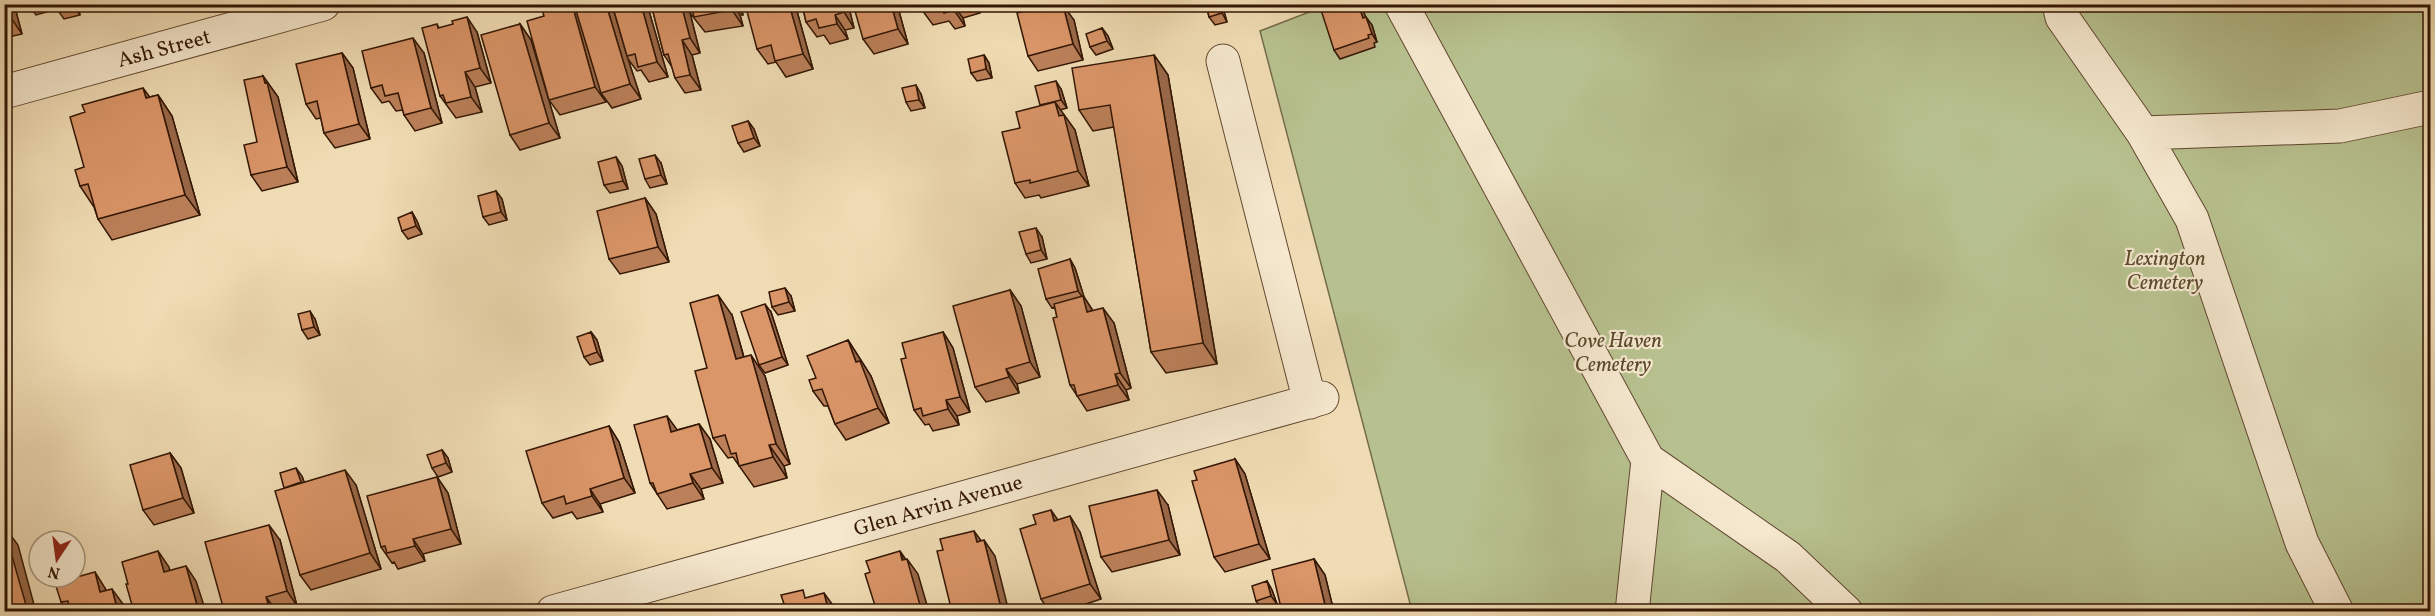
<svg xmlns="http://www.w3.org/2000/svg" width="2435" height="616" font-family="Vollkorn,serif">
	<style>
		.green { fill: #b7c18f; stroke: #756c4a; stroke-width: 1.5 }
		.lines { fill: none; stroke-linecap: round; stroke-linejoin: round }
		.minor-casing { stroke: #624830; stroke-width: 35 }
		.minor { stroke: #f5e8ce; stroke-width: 33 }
		.wall { fill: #bb8059; stroke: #331604; stroke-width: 1.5 }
		.shaded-wall { fill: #996849; stroke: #331604; stroke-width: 1.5 }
		.building { fill: #da9568; stroke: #331604; stroke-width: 1.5 }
		.labels { text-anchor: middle; stroke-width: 4.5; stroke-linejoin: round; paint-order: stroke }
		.street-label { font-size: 21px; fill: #331604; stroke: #f5e8ce }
		.park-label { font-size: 21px; font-style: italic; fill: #5b492e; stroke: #f5e8ce }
	</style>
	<rect width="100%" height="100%" fill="#f0dcb4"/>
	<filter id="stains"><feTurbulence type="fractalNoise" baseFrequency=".00333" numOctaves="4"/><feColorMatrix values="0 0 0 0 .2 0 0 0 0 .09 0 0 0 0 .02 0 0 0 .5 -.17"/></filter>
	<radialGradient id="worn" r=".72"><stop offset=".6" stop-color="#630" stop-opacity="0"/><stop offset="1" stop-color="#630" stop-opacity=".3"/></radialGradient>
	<path class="green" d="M 1330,4 L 2430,5 L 2430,611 L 1412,611 L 1260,31 Z"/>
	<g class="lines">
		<defs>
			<path id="minor" d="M 1401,4 L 1648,460 L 1632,612
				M 2059,4 L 2062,17 L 2143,133 L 2192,219 L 2302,543 L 2337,612
				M 1223,61 L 1310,402
				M 4,92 L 323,4
				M 2143,133 L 2340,126 L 2430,107
				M 1648,460 L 1788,557 L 1846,612
				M 553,612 L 1322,398"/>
		</defs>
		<use href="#minor" class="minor-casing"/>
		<use href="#minor" class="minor"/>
	</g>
	<path class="wall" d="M 4,4 L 14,4 L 22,34 L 4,38 Z
		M 28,4 L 77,4 L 80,15 L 64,19 L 57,9 L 36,15 Z
		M 574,4 L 647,4 L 668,77 L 649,82 L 641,70 L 637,71 L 628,59 L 641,99 L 612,108 L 604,97 L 606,102 L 560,115 L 549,100 L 544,16 L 575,7 Z
		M 651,4 L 740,4 L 743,15 L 740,15 L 743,26 L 705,32 L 690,13 L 700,53 L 692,55 L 701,90 L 685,93 L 675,78 L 672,67 L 664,55 Z
		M 795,4 L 813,69 L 786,77 L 776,62 L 768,64 L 757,49 Z
		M 802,4 L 848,4 L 854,28 L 845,30 L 848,39 L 830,44 L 824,35 L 817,37 L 806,22 Z
		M 897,4 L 908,44 L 874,54 L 863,39 Z
		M 921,4 L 978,4 L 980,13 L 963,18 L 965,26 L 955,29 L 949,21 L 933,25 L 922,10 Z
		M 1030,4 L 1060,4 L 1074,20 L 1083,60 L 1038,71 L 1028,56 L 1032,9 Z
		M 1206,4 L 1221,4 L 1227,22 L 1215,25 L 1209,17 Z
		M 1336,4 L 1339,8 L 1363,10 L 1365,17 L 1372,25 L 1377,42 L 1374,43 L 1375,47 L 1340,59 L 1334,50 Z
		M 437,24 L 439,28 L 477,32 L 491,83 L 475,87 L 482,112 L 456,118 L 440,96 Z
		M 520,24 L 531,40 L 560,138 L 520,150 L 510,135 Z
		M 1102,28 L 1108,36 L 1113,49 L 1096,55 L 1090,47 Z
		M 342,53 L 353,68 L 370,139 L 335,148 L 324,133 L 321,118 L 316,119 L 306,104 Z
		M 424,53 L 442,123 L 415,131 L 404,115 L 403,110 L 396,111 L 389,101 L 382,103 L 371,88 Z
		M 984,55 L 989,63 L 992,78 L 977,81 L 971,73 Z
		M 1154,55 L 1168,75 L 1217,364 L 1166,373 L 1151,352 L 1114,127 L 1093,131 L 1079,110 Z
		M 263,76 L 278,97 L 298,182 L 262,191 L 251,175 L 257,142 Z
		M 1061,89 L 1067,108 L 1060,110 L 1075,130 L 1089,186 L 1041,198 L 1039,195 L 1025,198 L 1015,183 L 1041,105 Z
		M 921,94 L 925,108 L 911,111 L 906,102 Z
		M 158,95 L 172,116 L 200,215 L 112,240 L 98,219 L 94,207 L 80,186 L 84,167 L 150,97 Z
		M 748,121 L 754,129 L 760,146 L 744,152 L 738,143 Z
		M 616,157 L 622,166 L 628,189 L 610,193 L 604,185 Z
		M 661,163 L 667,184 L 650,188 L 645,179 Z
		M 496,191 L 502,199 L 507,220 L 489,225 L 483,217 Z
		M 645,198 L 656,214 L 669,262 L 620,274 L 609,259 Z
		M 412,212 L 417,221 L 422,234 L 408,239 L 402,231 Z
		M 1042,237 L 1047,259 L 1031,263 L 1026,254 Z
		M 1070,259 L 1075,268 L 1084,297 L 1093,311 L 1114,323 L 1131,388 L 1126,390 L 1129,400 L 1087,411 L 1070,385 L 1055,307 L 1052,308 L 1046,299 Z
		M 1010,290 L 1021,306 L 1040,377 L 1017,384 L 1019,393 L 986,402 L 975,387 Z
		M 791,296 L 795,311 L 778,315 L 772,307 Z
		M 771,312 L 788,365 L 765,373 L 759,365 Z
		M 732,315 L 744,357 L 765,376 L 790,464 L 784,466 L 787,478 L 754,487 L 733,457 L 728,458 L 713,438 L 707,368 Z
		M 315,319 L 320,335 L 308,339 L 302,330 Z
		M 591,332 L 597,340 L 603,361 L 590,365 L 584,357 Z
		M 943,332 L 953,348 L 970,412 L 957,416 L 959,425 L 933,431 L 929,424 L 925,425 L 914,410 L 906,358 Z
		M 848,340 L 871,376 L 889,423 L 846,440 L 835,424 L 828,406 L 824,406 L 813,391 L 816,378 Z
		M 699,424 L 710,439 L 723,483 L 701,489 L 704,499 L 667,509 L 650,483 L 677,430 Z
		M 609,426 L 619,442 L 635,493 L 600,504 L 603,512 L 577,519 L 572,512 L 553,518 L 542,503 Z
		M 442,450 L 448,458 L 452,472 L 438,477 L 432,468 Z
		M 170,453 L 181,468 L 194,513 L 154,525 L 143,510 Z
		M 1235,459 L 1245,474 L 1270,559 L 1225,572 L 1214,557 Z
		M 302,476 L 304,482 L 356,485 L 381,569 L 311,590 L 300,575 Z
		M 437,477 L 448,493 L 461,544 L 423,554 L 425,561 L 398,569 L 394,562 L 392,563 L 381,547 Z
		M 1168,505 L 1180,555 L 1112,572 L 1101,557 Z
		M 1058,520 L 1080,532 L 1101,599 L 1062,612 L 1050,612 L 1041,599 Z
		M 280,540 L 297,606 L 278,612 L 226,612 L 223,607 Z
		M 1314,559 L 1325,575 L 1334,612 L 1282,612 Z
		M 1267,581 L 1272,590 L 1277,604 L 1262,609 L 1256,601 Z
		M 105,588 L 106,590 L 123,604 L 125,612 L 67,612 L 61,602 Z"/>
	<path class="shaded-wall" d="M 7,4 L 14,4 L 22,34 L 11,18 Z
		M 72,4 L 77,4 L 80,15 Z
		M 572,4 L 573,4 L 582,17 L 601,93 L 604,97 L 606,102 L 595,87 Z
		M 606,4 L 612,4 L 627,56 L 628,59 L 641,99 L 630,84 Z
		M 641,4 L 647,4 L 668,77 L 657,62 Z
		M 681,4 L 688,4 L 688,9 L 690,13 L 700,53 L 690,38 Z
		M 731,4 L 733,4 L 740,15 L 743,26 L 732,10 Z
		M 735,4 L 740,4 L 743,15 Z
		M 789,4 L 795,4 L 813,69 L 803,54 Z
		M 841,4 L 848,4 L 854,28 L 844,12 Z
		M 891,4 L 897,4 L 908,44 L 898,29 Z
		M 952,4 L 953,4 L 963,18 L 965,26 L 954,10 Z
		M 974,4 L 978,4 L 980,13 Z
		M 1219,4 L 1221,4 L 1223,7 L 1227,22 L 1222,13 Z
		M 1358,4 L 1363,10 L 1369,26 L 1363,18 Z
		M 1063,5 L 1074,20 L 1083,60 L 1073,44 Z
		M 835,15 L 845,30 L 848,39 L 837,24 Z
		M 467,17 L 477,32 L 491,83 L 480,68 Z
		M 1366,17 L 1372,25 L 1377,42 L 1372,34 Z
		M 520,24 L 531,40 L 560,138 L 549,123 Z
		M 1102,28 L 1108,36 L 1113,49 L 1107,41 Z
		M 413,38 L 424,53 L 442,123 L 431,108 Z
		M 682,40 L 692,55 L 701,90 L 690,75 Z
		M 342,53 L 353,68 L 370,139 L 359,124 Z
		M 984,55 L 989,63 L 992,78 L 986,69 Z
		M 1154,55 L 1168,75 L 1217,364 L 1203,343 Z
		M 465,72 L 475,87 L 482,112 L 471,97 Z
		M 263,76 L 278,97 L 298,182 L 287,167 Z
		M 1056,81 L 1061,89 L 1067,108 L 1061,100 Z
		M 916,85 L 921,94 L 925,108 L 919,100 Z
		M 143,88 L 158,108 L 146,98 Z
		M 158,95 L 172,116 L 200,215 L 185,195 Z
		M 1055,102 L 1075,130 L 1089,186 L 1078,171 L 1059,116 Z
		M 748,121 L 754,129 L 760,146 L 754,138 Z
		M 655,155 L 661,163 L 667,184 L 661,175 Z
		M 616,157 L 622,166 L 628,189 L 623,181 Z
		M 496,191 L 502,199 L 507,220 L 501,212 Z
		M 645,198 L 656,214 L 669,262 L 658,247 Z
		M 412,212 L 417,221 L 422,234 L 416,226 Z
		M 1036,228 L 1042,237 L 1047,259 L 1041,250 Z
		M 1070,259 L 1075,268 L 1084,297 L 1093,311 L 1087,312 L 1083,298 L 1078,291 Z
		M 785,288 L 791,296 L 795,311 L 789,302 Z
		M 1010,290 L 1021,306 L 1040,377 L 1030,362 Z
		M 718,295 L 732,315 L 750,380 L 736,359 Z
		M 765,304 L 771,312 L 788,365 L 782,357 Z
		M 1103,308 L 1114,323 L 1131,388 L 1120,373 Z
		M 310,311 L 315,319 L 320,335 L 314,327 Z
		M 591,332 L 597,340 L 603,361 L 597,352 Z
		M 943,332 L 953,348 L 970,412 L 960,397 Z
		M 848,340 L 871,376 L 889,423 L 878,408 L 856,362 Z
		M 751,355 L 765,376 L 790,464 L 776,444 Z
		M 1006,369 L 1017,384 L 1019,393 L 1009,377 Z
		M 1115,374 L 1126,390 L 1129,400 L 1118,385 Z
		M 946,400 L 957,416 L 959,425 L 948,409 Z
		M 667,416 L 678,431 L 671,432 Z
		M 699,424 L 710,439 L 723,483 L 712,468 Z
		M 609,426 L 619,442 L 635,493 L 624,478 Z
		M 769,445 L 784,466 L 787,478 L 773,457 Z
		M 442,450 L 448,458 L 452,472 L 446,463 Z
		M 170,453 L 181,468 L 194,513 L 183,498 Z
		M 1235,459 L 1245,474 L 1270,559 L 1259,544 Z
		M 296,468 L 302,476 L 307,491 L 301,482 Z
		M 345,470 L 356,485 L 381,569 L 370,553 Z
		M 690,474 L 701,489 L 704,499 L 693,483 Z
		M 437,477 L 448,493 L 461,544 L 451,529 Z
		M 590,489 L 600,504 L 603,512 L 592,496 Z
		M 1157,490 L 1168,505 L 1180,555 L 1169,540 Z
		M 1051,510 L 1062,526 L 1054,521 Z
		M 4,514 L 9,533 L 18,545 L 36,612 L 28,612 L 4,534 Z
		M 1070,516 L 1080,532 L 1101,599 L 1090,584 Z
		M 269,525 L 280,540 L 297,606 L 287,591 Z
		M 974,531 L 985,546 L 977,542 Z
		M 413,539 L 423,554 L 425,561 L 415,546 Z
		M 984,540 L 995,556 L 1009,612 L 1002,612 Z
		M 158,551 L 169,567 L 174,588 L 164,572 Z
		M 900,551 L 909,564 L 907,559 L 918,574 L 929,612 L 922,612 Z
		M 1314,559 L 1325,575 L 1334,612 L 1330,612 L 1325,605 Z
		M 186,566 L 196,581 L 206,612 L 199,612 Z
		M 95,572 L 105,588 L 111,607 L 100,592 Z
		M 1267,581 L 1272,590 L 1277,604 L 1271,596 Z
		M 112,589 L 123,604 L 125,612 L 118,612 Z
		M 824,593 L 835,608 L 836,612 L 829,612 Z
		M 266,597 L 277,612 L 272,612 L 269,607 Z"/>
	<path class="building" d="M 4,4 L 7,4 L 11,18 L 4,20 Z
		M 561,4 L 572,4 L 595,87 L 549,100 L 527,21 L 544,16 L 542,9 Z
		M 574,4 L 606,4 L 630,84 L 601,93 Z
		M 612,4 L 641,4 L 657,62 L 638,67 L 635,54 L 627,56 Z
		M 651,4 L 681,4 L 690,38 L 682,40 L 690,75 L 675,78 L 668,54 L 664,55 Z
		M 686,4 L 731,4 L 732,10 L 694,17 L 692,8 L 688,9 Z
		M 745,4 L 789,4 L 803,54 L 775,61 L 771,45 L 757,49 Z
		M 802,4 L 841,4 L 844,12 L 835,15 L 837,24 L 819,28 L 816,19 L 806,22 Z
		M 853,4 L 891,4 L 898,29 L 863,39 Z
		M 921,4 L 942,4 L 922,10 Z
		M 942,4 L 952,4 L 954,10 L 944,13 Z
		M 1030,4 L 1055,4 L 1055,6 L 1063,5 L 1073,44 L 1028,56 L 1017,13 L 1032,9 Z
		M 1206,4 L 1219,4 L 1222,13 L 1209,17 Z
		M 1335,4 L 1336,4 L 1337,8 L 1350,4 L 1358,4 L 1363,18 L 1366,17 L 1372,34 L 1368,35 L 1369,38 L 1334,50 L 1321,10 Z
		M 467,17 L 480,68 L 465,72 L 471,97 L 446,103 L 443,95 L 440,96 L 422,28 L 437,24 L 438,28 L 453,24 L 452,21 Z
		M 520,24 L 549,123 L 510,135 L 481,35 Z
		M 1102,28 L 1107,41 L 1090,47 L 1086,34 Z
		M 413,38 L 431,108 L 404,115 L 398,93 L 385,96 L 382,85 L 371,88 L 362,51 Z
		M 342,53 L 359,124 L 324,133 L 317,101 L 306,104 L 296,64 Z
		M 984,55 L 986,69 L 971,73 L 968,59 Z
		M 1154,55 L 1203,343 L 1151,352 L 1110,105 L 1079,110 L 1072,68 Z
		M 263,76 L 265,83 L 267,82 L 287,167 L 251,175 L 244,145 L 257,142 L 244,80 Z
		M 1056,81 L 1061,100 L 1040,105 L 1035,86 Z
		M 916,85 L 919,100 L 906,102 L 902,88 Z
		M 143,88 L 146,98 L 158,95 L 185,195 L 98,219 L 88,184 L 80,186 L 75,170 L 84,167 L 70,117 L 85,112 L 82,105 Z
		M 1055,102 L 1059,116 L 1064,115 L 1078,171 L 1030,183 L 1030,180 L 1015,183 L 1002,132 L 1020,128 L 1016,112 Z
		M 748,121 L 754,138 L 738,143 L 732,126 Z
		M 655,155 L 661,175 L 645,179 L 639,159 Z
		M 616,157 L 623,181 L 604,185 L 598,162 Z
		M 496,191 L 501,212 L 483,217 L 478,196 Z
		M 645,198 L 658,247 L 609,259 L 597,211 Z
		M 412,212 L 416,226 L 402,231 L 398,218 Z
		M 1036,228 L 1041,250 L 1026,254 L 1019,232 Z
		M 1070,259 L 1078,291 L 1046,299 L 1038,269 Z
		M 785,288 L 789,302 L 772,307 L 769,292 Z
		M 1010,290 L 1030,362 L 1006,369 L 1009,377 L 975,387 L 953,306 Z
		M 718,295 L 736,359 L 751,355 L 776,444 L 769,445 L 773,457 L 739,466 L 736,453 L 731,454 L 725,435 L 713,438 L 695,371 L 707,368 L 690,303 Z
		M 1083,296 L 1087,312 L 1103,308 L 1120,373 L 1115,374 L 1118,385 L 1077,396 L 1074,385 L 1070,385 L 1053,318 L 1057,317 L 1054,304 Z
		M 765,304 L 782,357 L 759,365 L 741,312 Z
		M 310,311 L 314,327 L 302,330 L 298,314 Z
		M 591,332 L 597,352 L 584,357 L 577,337 Z
		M 943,332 L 960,397 L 946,400 L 948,409 L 923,416 L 921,408 L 914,410 L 901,359 L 906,358 L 902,343 Z
		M 848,340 L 856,362 L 860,361 L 878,408 L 835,424 L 822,389 L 813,391 L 809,380 L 816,378 L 807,356 Z
		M 667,416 L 671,432 L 699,424 L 712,468 L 690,474 L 693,483 L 657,494 L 653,483 L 650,483 L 634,425 Z
		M 609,426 L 624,478 L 590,489 L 592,496 L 566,504 L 564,496 L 542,503 L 526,451 Z
		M 442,450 L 446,463 L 432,468 L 427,455 Z
		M 170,453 L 183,498 L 143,510 L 130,465 Z
		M 1235,459 L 1259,544 L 1214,557 L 1192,481 L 1197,480 L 1194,471 Z
		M 296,468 L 301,482 L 284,488 L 280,473 Z
		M 345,470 L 370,553 L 300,575 L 275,491 Z
		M 437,477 L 451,529 L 413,539 L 415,546 L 387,553 L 385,546 L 381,547 L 367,496 Z
		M 1157,490 L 1169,540 L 1101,557 L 1089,506 Z
		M 1051,510 L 1054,521 L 1070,516 L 1090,584 L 1041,599 L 1020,529 L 1036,524 L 1033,515 Z
		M 269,525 L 287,591 L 266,597 L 269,607 L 251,612 L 229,612 L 228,606 L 223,607 L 205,542 Z
		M 4,528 L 28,612 L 4,612 Z
		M 974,531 L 977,542 L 984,540 L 1002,612 L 952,612 L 937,551 L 943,550 L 940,539 Z
		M 158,551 L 164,572 L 186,566 L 199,612 L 134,612 L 126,584 L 128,584 L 122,562 Z
		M 900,551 L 902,560 L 907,559 L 922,612 L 877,612 L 865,574 L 870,572 L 866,561 Z
		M 1314,559 L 1325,605 L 1294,612 L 1282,612 L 1272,570 Z
		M 95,572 L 100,592 L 112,589 L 118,612 L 70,612 L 68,601 L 61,602 L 55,583 Z
		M 1267,581 L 1271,596 L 1256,601 L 1252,586 Z
		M 803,590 L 805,598 L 824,593 L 829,612 L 761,612 L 760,610 L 784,604 L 781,595 Z"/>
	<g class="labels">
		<g class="street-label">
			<text transform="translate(164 48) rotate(-15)" y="7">Ash Street</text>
			<text transform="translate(938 505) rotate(-16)" y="7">Glen Arvin Avenue</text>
		</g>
		<g class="park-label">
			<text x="2165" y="265">Lexington<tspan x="2165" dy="24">Cemetery</tspan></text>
			<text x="1613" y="347">Cove Haven<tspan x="1613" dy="24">Cemetery</tspan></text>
		</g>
	</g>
	<rect width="2435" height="616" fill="none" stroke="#f0dcb4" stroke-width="24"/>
	<rect x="6" y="6" width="2423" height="604" fill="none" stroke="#331604" stroke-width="3"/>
	<rect x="12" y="12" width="2411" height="592" fill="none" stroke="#331604" stroke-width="1.5"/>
	<g transform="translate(57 559) rotate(193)"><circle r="28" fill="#f5e8ce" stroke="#a7947d" stroke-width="1.5"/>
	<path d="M0-4.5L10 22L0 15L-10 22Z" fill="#8f2418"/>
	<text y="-9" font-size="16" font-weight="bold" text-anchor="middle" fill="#331604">N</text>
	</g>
	<rect width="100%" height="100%" filter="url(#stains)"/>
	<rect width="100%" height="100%" fill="url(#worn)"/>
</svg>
